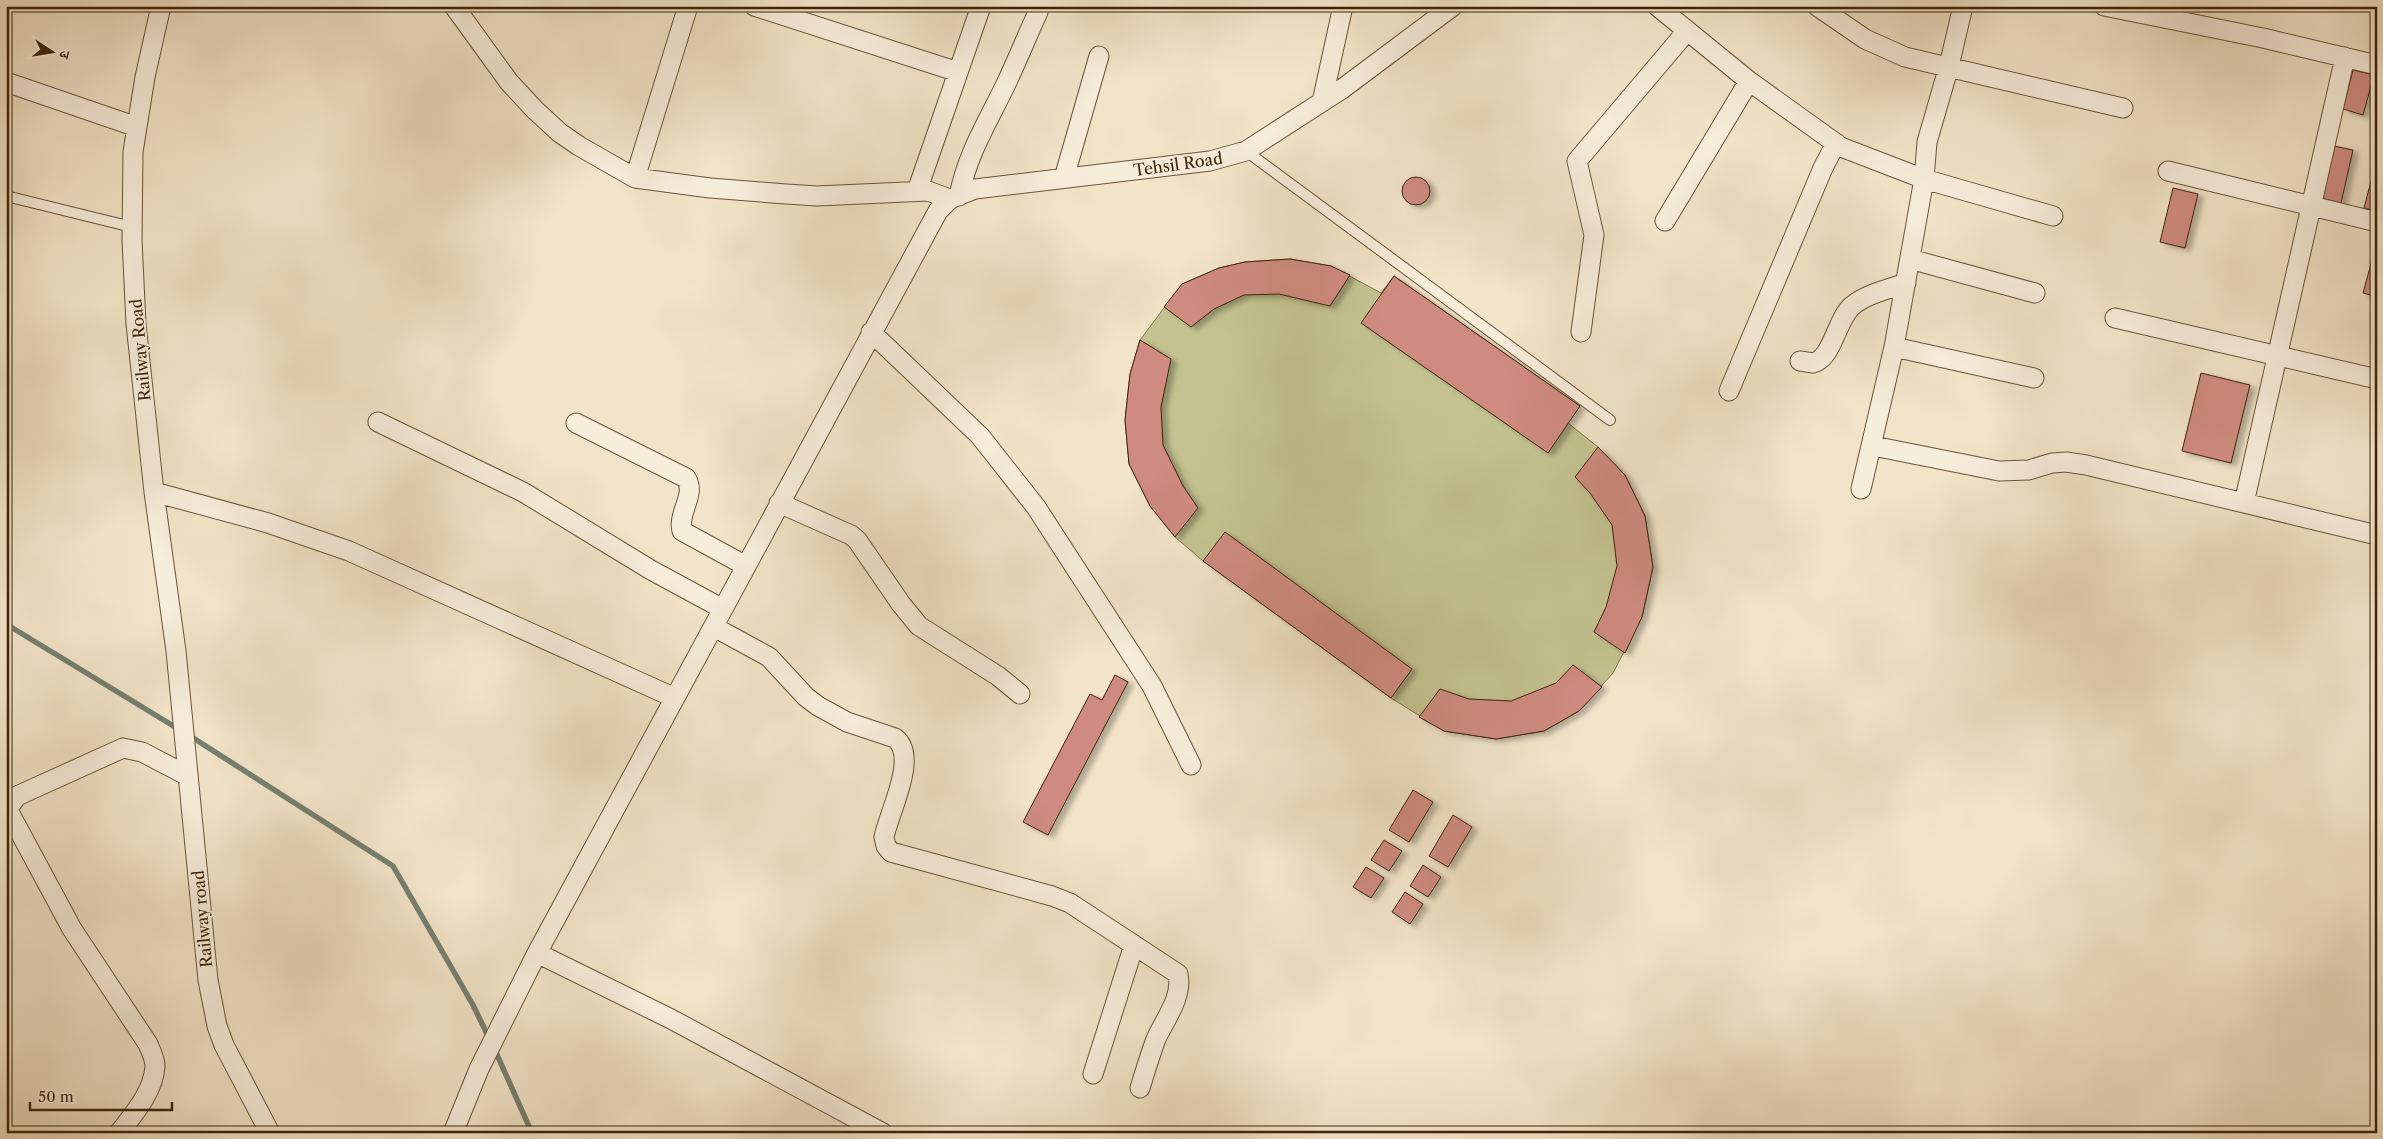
<svg xmlns="http://www.w3.org/2000/svg" width="2383" height="1139" font-family="'Libre Caslon Text','Noto Serif Devanagari',serif">
	<style>
		.green { fill: #c3c290; stroke: #80734c }
		.lines { fill: none; stroke-linecap: round; stroke-linejoin: round }
		.stream { stroke: #758071; stroke-width: 5.5 }
		.building { fill: #cf8b7f; stroke: #3c2407; filter: url(#shadow) }
		.service-casing { stroke: #6a5437; stroke-width: 12 }
		.minor-casing { stroke: #6a5437; stroke-width: 21 }
		.service { stroke: #f7eddb; stroke-width: 10 }
		.minor { stroke: #f7eddb; stroke-width: 19 }
		.labels { text-anchor: middle; stroke-width: 4; stroke-linejoin: round; paint-order: stroke }
		.street-label { font-size: 16px; fill: #3c2407; stroke: #f7eddb }
	</style>
	<defs>
		<filter id="shadow"><feDropShadow dx="5.5" dy="3" stdDeviation="2.5" flood-color="#0004"/></filter>
	</defs>
	<rect width="100%" height="100%" fill="#f2e4c8"/>
	<filter id="stains"><feTurbulence type="fractalNoise" baseFrequency=".004" numOctaves="4"/><feColorMatrix values="0 0 0 0 .2 0 0 0 0 .09 0 0 0 0 .02 0 0 0 .5 -.17"/></filter>
	<radialGradient id="worn" r=".72"><stop offset=".6" stop-color="#630" stop-opacity="0"/><stop offset="1" stop-color="#630" stop-opacity=".3"/></radialGradient>
	<path class="green" d="M 1290,259 L 1331,266 L 1381,293 L 1394,276 L 1580,406 L 1568,423 L 1598,447 L 1625,475 L 1645,516 L 1653,567 L 1642,617 L 1613,673 L 1579,711 L 1544,731 L 1496,739 L 1444,731 L 1391,698 L 1203,561 L 1175,537 L 1150,506 L 1129,464 L 1125,420 L 1130,374 L 1140,340 L 1182,284 L 1219,268 L 1245,262 Z"/>
	<g class="lines">
		<path class="stream" d="M 6,624 L 180,730
			M 187,734 L 393,866 L 473,1005 L 490,1040
			M 494,1048 L 532,1133"/>
	</g>
	<path class="building" d="M 2353,70 L 2374,75 L 2363,115 L 2343,109 Z
		M 2334,146 L 2353,150 L 2341,203 L 2321,198 Z
		M 2377,158 L 2377,211 L 2364,208 Z
		M1402 191a14 14 0 1 1 28 0a14 14 0 1 1-28 0Z
		M 2173,188 L 2198,194 L 2185,248 L 2160,242 Z
		M 2377,242 L 2377,297 L 2363,293 Z
		M 1290,259 L 1331,266 L 1350,275 L 1330,306 L 1279,294 L 1244,295 L 1214,309 L 1191,327 L 1164,307 L 1182,284 L 1219,268 L 1245,262 Z
		M 1394,276 L 1580,406 L 1548,453 L 1361,323 Z
		M 1140,340 L 1171,359 L 1161,407 L 1163,445 L 1183,486 L 1198,508 L 1175,537 L 1150,506 L 1129,464 L 1125,420 L 1130,374 Z
		M 2201,373 L 2250,385 L 2231,463 L 2182,451 Z
		M 1598,447 L 1625,475 L 1645,516 L 1653,567 L 1642,617 L 1625,653 L 1594,632 L 1606,607 L 1617,566 L 1612,525 L 1590,493 L 1575,477 Z
		M 1225,532 L 1412,669 L 1391,698 L 1203,561 Z
		M 1573,665 L 1602,687 L 1579,711 L 1544,731 L 1496,739 L 1444,731 L 1419,717 L 1440,689 L 1469,699 L 1511,701 L 1556,683 Z
		M 1115,675 L 1128,682 L 1048,835 L 1023,822 L 1090,694 L 1102,700 Z
		M 1413,790 L 1433,802 L 1409,842 L 1389,830 Z
		M 1453,815 L 1472,827 L 1448,867 L 1429,856 Z
		M 1384,840 L 1402,851 L 1389,871 L 1371,860 Z
		M 1423,865 L 1441,877 L 1428,897 L 1410,886 Z
		M 1366,867 L 1384,878 L 1371,898 L 1353,887 Z
		M 1405,892 L 1423,904 L 1410,924 L 1392,912 Z"/>
	<g class="lines">
		<defs>
			<path id="service" d="M 1246,151 L 1610,420
				M 6,196 L 132,227"/>
			<path id="minor" d="M 161,6 L 145,77 L 133,152 L 132,240 L 136,324 L 154,492 L 176,651 L 208,980 L 217,1026 L 224,1045 L 270,1133
				M 454,6 L 509,82 L 535,110 L 560,133 L 579,146 L 635,178 L 710,188 L 786,194 L 817,196 L 928,191 L 950,199
				M 754,6 L 958,72
				M 1657,6 L 1749,81 L 1841,147 L 1924,179 L 2053,216
				M 1817,6 L 1865,39 L 1905,57 L 2123,108
				M 2104,6 L 2263,38 L 2377,65
				M 6,82 L 137,127
				M 1322,102 L 1343,6
				M 2168,171 L 2377,222
				M 635,178 L 688,6
				M 1064,178 L 1099,56
				M 917,191 L 981,6
				M 959,196 C 967,155 987,123 1005,86 C 1017,61 1027,36 1038,12
				M 1665,221 L 1749,81
				M 1910,259 L 2035,293
				M 2115,318 L 2377,379
				M 871,332 L 980,436 L 1036,507 L 1152,686 L 1191,765
				M 1581,332 L 1594,235 L 1577,161 L 1687,31
				M 1894,347 L 2034,378
				M 1800,361 L 1813,363 C 1833,358 1836,320 1852,306 C 1866,294 1889,289 1906,283
				M 1729,391 L 1823,168 L 1836,143
				M 378,422 L 523,492 L 651,570 L 723,609
				M 576,423 L 686,478 C 697,494 677,513 682,531 L 746,566
				M 1873,446 L 1999,471 L 2029,470 L 2052,463 L 2066,462 L 2086,465 L 2377,535
				M 1861,489 L 1894,347 L 1924,179 L 1927,142 L 1949,66 L 1963,6
				M 154,492 L 268,523 L 349,551 L 675,698
				M 779,503 L 851,535 L 857,540 L 901,604 L 919,626 L 998,676 L 1020,694
				M 2244,503 L 2345,57
				M 714,627 L 769,657 L 806,697 L 818,706 L 847,722 L 895,738 C 919,756 889,812 884,837 L 886,846 L 891,852 L 1052,896 L 1070,903 L 1178,974 C 1183,997 1165,1019 1156,1039 C 1150,1055 1145,1072 1140,1088
				M 537,953 L 671,1019 L 883,1133
				M 1093,1074 L 1134,945
				M 119,1133 C 133,1115 154,1091 155,1066 C 155,1059 151,1051 148,1044 L 72,929 L 9,812 L 9,807 L 17,796 L 123,748 L 142,752 L 188,776
				M 453,1133 L 479,1069 L 537,953 L 938,211 L 950,199 L 975,189 L 1210,161 L 1246,151 L 1342,89 L 1453,6"/>
		</defs>
		<use href="#service" class="service-casing"/>
		<use href="#minor" class="minor-casing"/>
		<use href="#service" class="service"/>
		<use href="#minor" class="minor"/>
	</g>
	<g class="labels">
		<g class="street-label">
			<text transform="translate(1178 164) rotate(-8)" y="6">Tehsil Road</text>
			<text transform="translate(140 350) rotate(-95)" y="6">Railway Road</text>
			<text transform="translate(202 919) rotate(-95)" y="6">Railway road</text>
		</g>
	</g>
	<rect width="2383" height="1139" fill="none" stroke="#f2e4c8" stroke-width="25"/>
	<rect x="8" y="8" width="2368" height="1124" fill="none" stroke="#3c2407" stroke-width="2.5"/>
	<rect x="12" y="12" width="2358" height="1114" fill="none" stroke="#3c2407"/>
	<g transform="translate(52 52) rotate(102)" stroke="#f7eddb" stroke-width="4" paint-order="stroke">
	<path d="M0-4L9 19L0 12L-9 19Z" fill="#3c2407"/>
	<text y="-8" font-size="14" font-weight="bold" text-anchor="middle" fill="#3c2407">उ</text>
	</g>
	<path d="M30 1102v8h142v-8" fill="none" stroke="#3c2407" stroke-width="2.5"/>
	<text x="38" y="1102" font-size="15" fill="#3c2407" stroke="#f7eddb" stroke-width="4" paint-order="stroke">50 m</text>
	<rect width="100%" height="100%" filter="url(#stains)"/>
	<rect width="100%" height="100%" fill="url(#worn)"/>
</svg>
